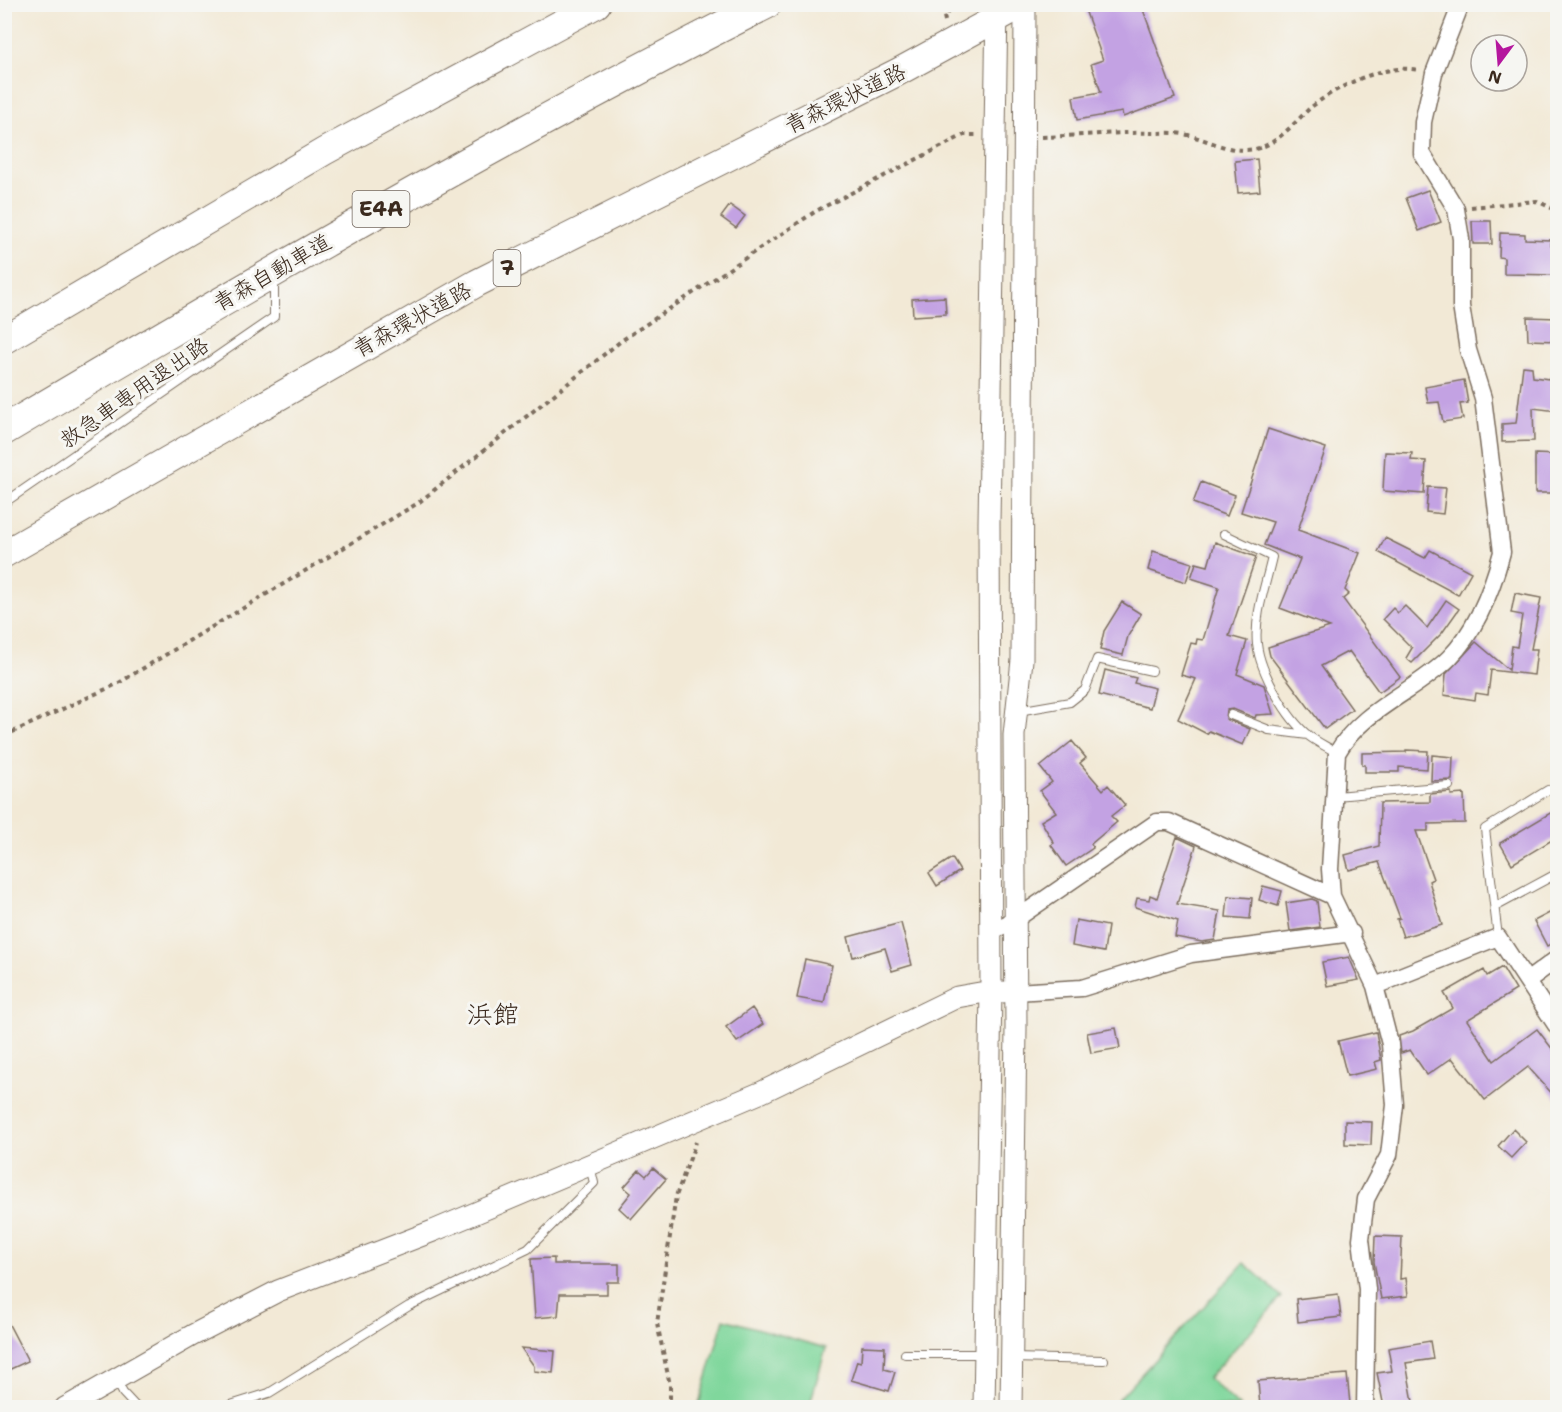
<svg xmlns="http://www.w3.org/2000/svg" width="1562" height="1412" font-family="'Shantell Sans','Klee One',sans-serif">
	<style>
		.green { fill: #80d79c; stroke: #5e805d; stroke-width: 1.5 }
		.building { fill: #c3a2e3 }
		.lines { fill: none; stroke-linecap: round; stroke-linejoin: round }
		.service-casing { stroke: #7b6d5e; stroke-width: 10 }
		.minor-casing { stroke: #7b6d5e; stroke-width: 19 }
		.tertiary-casing { stroke: #7b6d5e; stroke-width: 23 }
		.trunk-casing { stroke: #7b6d5e; stroke-width: 29 }
		.motorway-casing { stroke: #7b6d5e; stroke-width: 32 }
		.path { stroke: #7b6d5e; stroke-width: 4; stroke-dasharray: 4.5 4.5; stroke-linecap: butt }
		.service { stroke: #fff; stroke-width: 8 }
		.minor { stroke: #fff; stroke-width: 16 }
		.tertiary { stroke: #fff; stroke-width: 21 }
		.trunk { stroke: #fff; stroke-width: 27 }
		.motorway { stroke: #fff; stroke-width: 30 }
		.labels { text-anchor: middle; stroke-width: 6; stroke-linejoin: round; paint-order: stroke }
		.shield { fill: #f6f6f2; stroke: #73675e; stroke-width: 1.5 }
		.shield-label { font-size: 21px; font-weight: bold; fill: #3b2a1e }
		.street-label { font-size: 22px; fill: #3b2a1e; stroke: #f6f6f2 }
		.quarter-label { font-size: 26px; fill: #3b2a1e; stroke: #f6f6f2 }
	</style>
	<rect width="100%" height="100%" fill="#f6f6f2"/>
	<filter id="ink" filterUnits="userSpaceOnUse"><feTurbulence type="fractalNoise" baseFrequency=".0167" numOctaves="2"/><feDisplacementMap in="SourceGraphic" scale="12" xChannelSelector="R" yChannelSelector="G"/><feConvolveMatrix kernelMatrix="1 2 1 2 8 2 1 2 1" color-interpolation-filters="sRGB"/></filter>
	<filter id="wash" filterUnits="userSpaceOnUse"><feTurbulence type="fractalNoise" baseFrequency=".008" numOctaves="4" result="noise"/><feDisplacementMap in="SourceGraphic" scale="24" xChannelSelector="R" yChannelSelector="G"/><feGaussianBlur stdDeviation="1.35" result="paint"/><feColorMatrix in="noise" values="0 0 0 0 0 0 0 0 0 0 0 0 0 0 0 0 0 1.4 0 .05"/><feComposite in="paint" operator="in"/></filter>
	<g filter="url(#wash)">
		<rect width="100%" height="100%" fill="#f2e9d6"/>
		<path class="green" d="M 1244,1263 L 1282,1297 L 1208,1378 L 1240,1407 L 1111,1407 Z
			M 724,1319 L 826,1348 L 809,1407 L 698,1407 Z"/>
		<g id="blocks">
			<path class="building" d="M 1083,4 L 1141,4 L 1175,98 L 1123,117 L 1122,112 L 1077,120 L 1073,97 L 1101,92 L 1091,64 L 1103,60 Z
				M 1257,159 L 1260,191 L 1238,193 L 1235,161 Z
				M 1428,190 L 1441,222 L 1419,231 L 1406,198 Z
				M 730,205 L 745,216 L 736,228 L 721,217 Z
				M 1472,221 L 1491,221 L 1492,244 L 1473,244 Z
				M 1500,233 L 1525,234 L 1525,239 L 1551,240 L 1551,246 L 1557,246 L 1557,275 L 1504,274 L 1504,258 L 1499,257 Z
				M 945,297 L 946,314 L 913,316 L 912,299 Z
				M 1527,317 L 1557,318 L 1557,341 L 1528,340 Z
				M 1523,366 L 1532,367 L 1533,377 L 1557,380 L 1557,411 L 1533,408 L 1534,441 L 1502,442 L 1502,424 L 1516,423 Z
				M 1464,380 L 1468,403 L 1460,404 L 1463,419 L 1443,422 L 1439,402 L 1428,403 L 1425,387 Z
				M 1268,429 L 1326,448 L 1298,530 L 1360,553 L 1345,590 L 1349,594 L 1343,599 L 1400,677 L 1379,692 L 1349,651 L 1321,666 L 1352,709 L 1325,729 L 1270,656 L 1268,647 L 1330,627 L 1280,608 L 1300,559 L 1264,545 L 1273,522 L 1241,512 Z
				M 1385,452 L 1412,453 L 1411,460 L 1426,461 L 1424,494 L 1383,491 Z
				M 1535,454 L 1557,455 L 1557,493 L 1535,493 Z
				M 1201,482 L 1235,495 L 1227,516 L 1193,503 Z
				M 1428,487 L 1446,488 L 1443,514 L 1426,512 Z
				M 1385,538 L 1425,558 L 1430,550 L 1471,572 L 1458,595 L 1378,552 Z
				M 1215,542 L 1256,557 L 1229,636 L 1247,641 L 1237,674 L 1264,685 L 1273,714 L 1256,715 L 1255,718 L 1233,709 L 1227,710 L 1226,719 L 1250,729 L 1243,745 L 1209,731 L 1207,734 L 1178,719 L 1196,679 L 1181,675 L 1191,643 L 1196,644 L 1197,639 L 1203,640 L 1219,587 L 1191,578 L 1196,563 L 1208,566 Z
				M 1153,551 L 1192,563 L 1186,582 L 1148,570 Z
				M 1515,593 L 1541,598 L 1531,649 L 1537,649 L 1534,675 L 1491,670 L 1488,695 L 1476,693 L 1475,700 L 1444,695 L 1446,674 L 1476,642 L 1509,670 L 1512,646 L 1517,647 L 1522,615 L 1511,613 Z
				M 1446,600 L 1459,609 L 1442,633 L 1412,663 L 1406,658 L 1412,648 L 1383,619 L 1393,608 L 1398,613 L 1405,606 L 1427,628 Z
				M 1122,602 L 1141,614 L 1128,636 L 1123,655 L 1100,650 L 1104,631 Z
				M 1105,670 L 1136,678 L 1134,683 L 1155,688 L 1150,708 L 1099,695 Z
				M 1072,741 L 1086,758 L 1080,763 L 1103,790 L 1108,785 L 1125,805 L 1111,816 L 1117,822 L 1091,844 L 1093,848 L 1066,866 L 1051,845 L 1054,843 L 1041,821 L 1056,812 L 1040,791 L 1052,782 L 1040,767 Z
				M 1406,750 L 1428,751 L 1427,769 L 1399,767 L 1399,772 L 1365,772 L 1365,765 L 1362,765 L 1362,753 L 1406,752 Z
				M 1432,755 L 1453,757 L 1452,780 L 1431,781 Z
				M 1451,792 L 1451,795 L 1464,794 L 1465,823 L 1428,824 L 1428,831 L 1416,831 L 1433,879 L 1429,881 L 1442,925 L 1403,937 L 1397,919 L 1400,918 L 1379,862 L 1349,870 L 1345,855 L 1379,846 L 1380,803 L 1430,802 L 1430,794 Z
				M 1557,809 L 1557,837 L 1512,864 L 1500,843 Z
				M 1177,837 L 1196,846 L 1177,904 L 1220,911 L 1215,940 L 1202,942 L 1175,937 L 1178,921 L 1135,907 L 1137,898 L 1149,900 L 1150,895 L 1157,898 Z
				M 952,858 L 960,871 L 937,886 L 929,873 Z
				M 1263,886 L 1282,891 L 1278,906 L 1259,900 Z
				M 1228,896 L 1252,898 L 1250,919 L 1226,917 Z
				M 1312,899 L 1317,901 L 1320,927 L 1290,931 L 1286,903 Z
				M 1557,909 L 1557,941 L 1547,946 L 1534,921 Z
				M 1076,920 L 1108,926 L 1104,952 L 1072,946 Z
				M 901,923 L 912,965 L 892,971 L 885,948 L 853,957 L 848,937 Z
				M 1349,957 L 1359,980 L 1327,986 L 1322,962 Z
				M 805,959 L 832,965 L 824,1003 L 797,998 Z
				M 1502,967 L 1516,990 L 1467,1020 L 1494,1061 L 1537,1029 L 1557,1055 L 1557,1099 L 1528,1067 L 1485,1100 L 1452,1058 L 1427,1075 L 1410,1050 L 1401,1053 L 1399,1036 L 1413,1031 L 1453,1008 L 1444,993 L 1484,970 L 1487,976 Z
				M 752,1008 L 763,1024 L 737,1042 L 726,1027 Z
				M 1116,1028 L 1120,1048 L 1091,1053 L 1087,1033 Z
				M 1376,1032 L 1381,1060 L 1375,1062 L 1377,1069 L 1347,1076 L 1338,1041 Z
				M 1345,1121 L 1372,1122 L 1371,1145 L 1345,1144 Z
				M 1513,1129 L 1526,1142 L 1511,1158 L 1498,1146 Z
				M 653,1168 L 666,1179 L 631,1219 L 619,1208 L 631,1193 L 624,1187 L 639,1170 L 646,1176 Z
				M 1375,1236 L 1402,1237 L 1400,1279 L 1406,1278 L 1408,1296 L 1381,1299 L 1374,1262 Z
				M 554,1258 L 554,1264 L 619,1264 L 619,1282 L 607,1282 L 607,1294 L 560,1294 L 558,1316 L 535,1318 L 531,1259 Z
				M 1338,1294 L 1341,1317 L 1298,1322 L 1296,1299 Z
				M 4,1315 L 28,1361 L 4,1372 Z
				M 1430,1341 L 1433,1359 L 1406,1363 L 1414,1407 L 1384,1407 L 1377,1373 L 1392,1371 L 1388,1348 Z
				M 862,1346 L 885,1347 L 884,1369 L 895,1372 L 889,1391 L 851,1380 L 857,1361 L 861,1362 Z
				M 521,1348 L 555,1351 L 553,1373 L 534,1371 L 534,1366 Z
				M 1347,1374 L 1350,1404 L 1260,1407 L 1258,1381 Z"/>
		</g>
	</g>
	<g filter="url(#ink)">
		<use href="#blocks" fill-opacity="0" stroke="#7b6d5e" stroke-width="1.5"/>
		<g class="lines">
			<defs>
				<path id="service" d="M 4,503 L 274,317 L 274,279
					M 1224,534 L 1272,557 C 1266,584 1254,616 1257,644 C 1260,672 1287,719 1309,736 C 1318,743 1328,747 1337,753
					M 1018,711 L 1070,702 L 1085,690 L 1097,659 L 1152,671
					M 1231,715 L 1269,730 L 1308,735
					M 1336,796 L 1449,786
					M 1495,907 L 1558,873
					M 1498,937 L 1485,829 L 1548,790
					M 905,1354 L 984,1354
					M 1011,1358 L 1104,1360
					M 116,1379 L 123,1393 L 137,1408
					M 221,1408 L 269,1393 L 409,1306 L 528,1249 L 594,1183 L 590,1166"/>
				<path id="minor" d="M 1461,4 L 1434,73 L 1423,122 L 1422,153 L 1456,209 L 1461,239 L 1461,306 L 1468,350 L 1483,398 L 1502,552 C 1492,590 1477,630 1449,658 C 1415,692 1362,709 1337,753 L 1330,869 L 1332,896 L 1375,986 L 1498,937 L 1558,1028
					M 991,932 L 1016,919 L 1157,822 L 1169,822 L 1332,896
					M 1527,981 L 1558,958
					M 1015,992 L 1082,988 L 1191,954 L 1352,933
					M 1365,1408 L 1367,1289 L 1361,1239 L 1366,1199 L 1389,1155 L 1395,1105 L 1390,1044 L 1375,986"/>
				<path id="tertiary" d="M 65,1408 L 193,1335 L 278,1291 L 433,1231 L 762,1092 L 957,997 L 991,991 L 1003,992
					M 984,1408 L 991,991 L 989,523 L 997,4
					M 1011,1408 L 1016,1027 L 1014,735 L 1022,660 L 1025,4"/>
				<path id="trunk" d="M 4,340 L 325,151 L 597,4
					M 4,554 L 477,283 L 898,72 L 1023,4"/>
				<path id="motorway" d="M 4,430 C 255,281 506,135 766,4"/>
			</defs>
			<use href="#service" class="service-casing"/>
			<use href="#minor" class="minor-casing"/>
			<use href="#tertiary" class="tertiary-casing"/>
			<use href="#trunk" class="trunk-casing"/>
			<use href="#motorway" class="motorway-casing"/>
			<path class="path" d="M 945,21 L 944,16 L 957,4
				M 1042,137 C 1079,136 1115,132 1152,133 C 1163,133 1177,132 1188,135 C 1212,141 1233,155 1259,148 C 1279,142 1294,123 1309,109 C 1335,87 1383,63 1418,70
				M 1471,207 L 1537,201 L 1558,211
				M 4,736 L 117,684 L 418,503 L 621,341 L 816,211 L 964,135 L 978,135
				M 670,1408 L 670,1385 L 657,1323 L 676,1196 L 696,1142"/>
			<use href="#service" class="service"/>
			<use href="#minor" class="minor"/>
			<use href="#tertiary" class="tertiary"/>
			<use href="#trunk" class="trunk"/>
			<use href="#motorway" class="motorway"/>
		</g>
	</g>
	<g class="labels">
		<g class="shield">
			<rect x="352.5" y="191" width="57" height="36" rx="4.5"/>
			<rect x="493.5" y="250" width="27" height="36" rx="4.5"/>
		</g>
		<g class="shield-label">
			<text x="381" y="216">E4A</text>
			<text x="507" y="275">7</text>
		</g>
		<g class="street-label">
			<text transform="translate(845 98) rotate(-26)" y="8">青森環状道路</text>
			<text transform="translate(272 272) rotate(-30)" y="8">青森自動車道</text>
			<text transform="translate(412 319) rotate(-29)" y="8">青森環状道路</text>
			<text transform="translate(134 392) rotate(-35)" y="8">救急車専用退出路</text>
		</g>
		<g class="quarter-label">
			<text x="493" y="1023">浜館</text>
		</g>
	</g>
	<rect width="1562" height="1412" fill="none" stroke="#f6f6f2" stroke-width="24"/>
	<g transform="translate(1499 63) rotate(196)"><circle r="28" fill="#f6f6f2" stroke="#aba49d" stroke-width="1.5"/>
	<path d="M0-4.5L10 22L0 15L-10 22Z" fill="#b5179e"/>
	<text y="-9" font-size="16" font-weight="bold" text-anchor="middle" fill="#3b2a1e">N</text>
	</g>
</svg>
